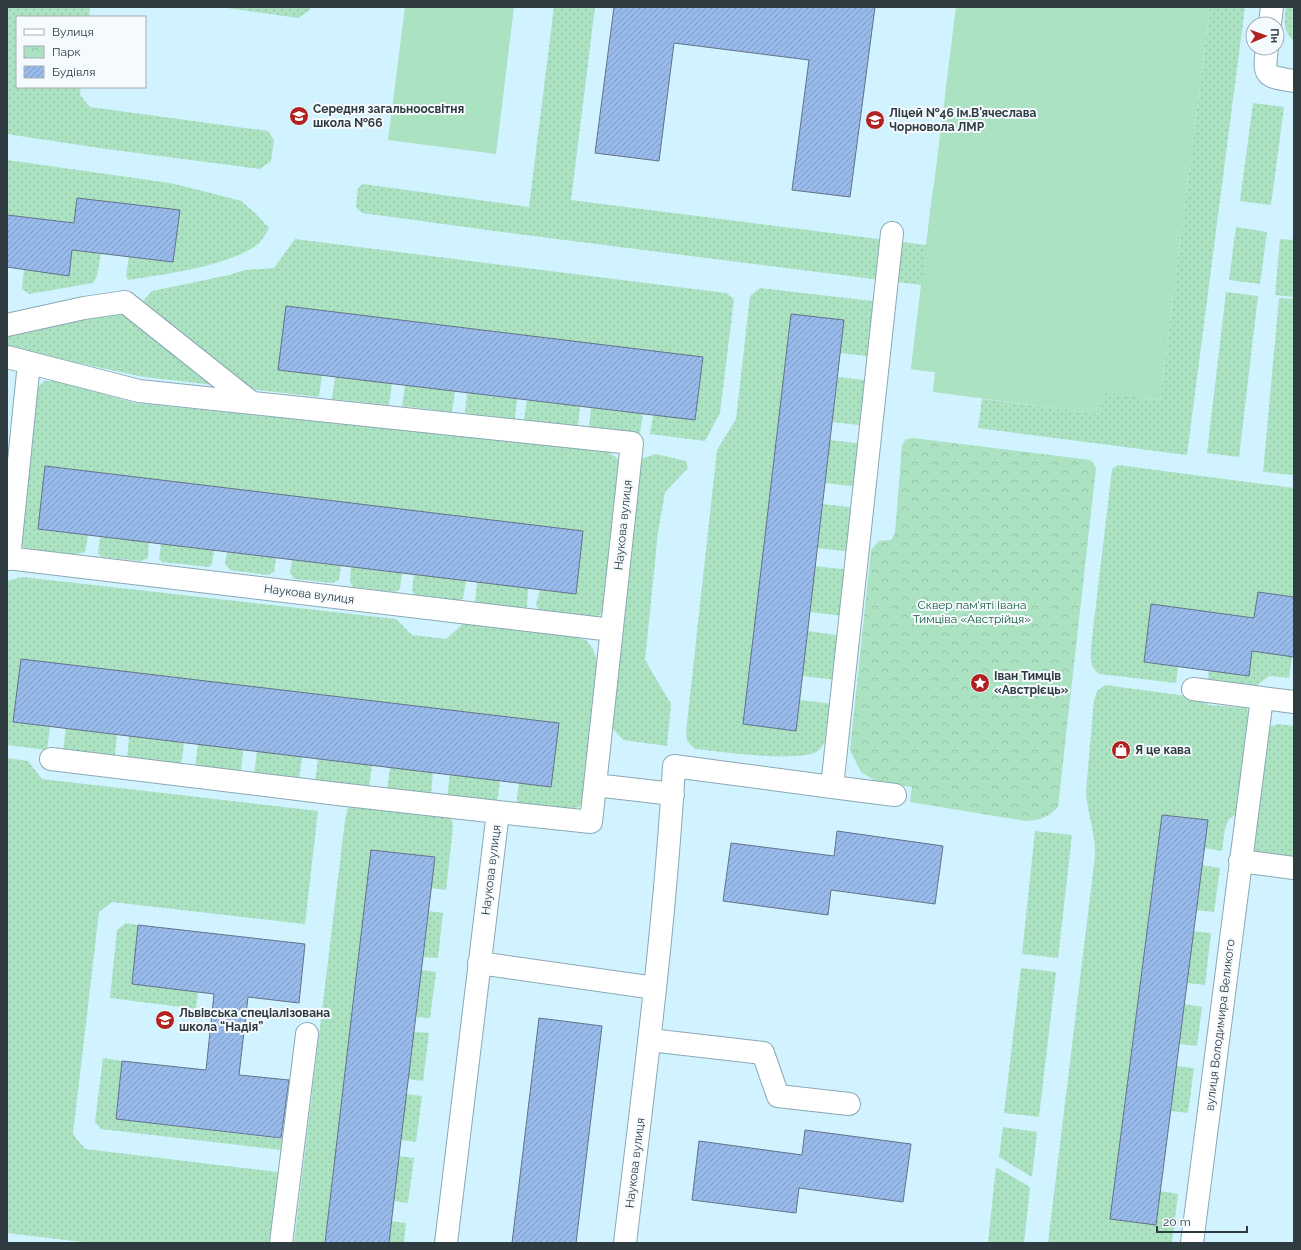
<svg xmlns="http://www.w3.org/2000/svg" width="1301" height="1250" font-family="Raleway,sans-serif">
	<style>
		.grass { fill: url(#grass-dots) }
		.park { fill: url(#park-crowns) }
		.pitch { fill: #abe2c1 }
		.building { fill: url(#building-hatch); stroke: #637288 }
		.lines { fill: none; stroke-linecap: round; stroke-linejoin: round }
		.minor-casing { stroke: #8aa9b5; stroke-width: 24 }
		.minor { stroke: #fff; stroke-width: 22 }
		.labels { text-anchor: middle; stroke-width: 4; stroke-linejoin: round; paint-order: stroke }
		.poi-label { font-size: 12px; font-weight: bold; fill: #2e3b40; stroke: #f4fafd; text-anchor: start }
		.street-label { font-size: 12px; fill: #2e3b40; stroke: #f4fafd }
		.park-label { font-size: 12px; fill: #1e6140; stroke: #f4fafd }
	</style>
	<defs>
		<pattern id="grass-dots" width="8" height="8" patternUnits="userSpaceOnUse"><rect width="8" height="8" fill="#abe2c1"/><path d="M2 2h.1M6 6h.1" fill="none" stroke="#93c3a7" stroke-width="1.8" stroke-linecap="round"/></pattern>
		<pattern id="park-crowns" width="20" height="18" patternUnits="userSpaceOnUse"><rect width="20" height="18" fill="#abe2c1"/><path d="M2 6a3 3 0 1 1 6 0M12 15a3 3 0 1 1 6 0" fill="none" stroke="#93c3a7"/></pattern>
		<pattern id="building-hatch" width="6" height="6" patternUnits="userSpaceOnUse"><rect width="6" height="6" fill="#98bbeb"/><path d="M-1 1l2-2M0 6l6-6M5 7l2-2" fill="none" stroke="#7c99c0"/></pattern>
	</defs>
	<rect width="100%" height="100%" fill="#d1f2ff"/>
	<path class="grass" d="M 7,7 L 90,7 L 89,17 L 17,17 L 17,87 L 81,87 L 80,95 L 90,107 L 268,131 L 274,140 L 271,161 L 260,169 L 99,148 L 7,134 Z
		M 220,7 L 311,7 L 310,10 L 298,18 Z
		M 554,7 L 595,7 L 571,200 L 926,245 L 933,188 L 1140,398 L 1160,400 L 1210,7 L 1245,7 L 1187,455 L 978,428 L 982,399 L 1100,414 L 1103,393 L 1124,396 L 911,369 L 921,285 L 525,235 L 362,213 L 356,207 L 358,188 L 363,184 L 529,207 Z
		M 1286,7 L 1294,7 L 1294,41 C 1283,32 1284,20 1286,7 Z
		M 1253,103 L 1284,107 L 1271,205 L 1240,201 Z
		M 7,160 L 170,183 L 207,192 L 241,201 L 254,212 L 269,228 C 267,232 264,237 261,241 C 238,265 161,275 128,280 L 126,275 L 129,257 L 173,262 L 179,210 L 77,198 L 74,223 L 7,215 Z
		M 1236,227 L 1267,232 L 1260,284 L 1229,280 Z
		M 295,239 L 726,293 L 734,299 L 720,413 L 705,441 L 650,434 L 653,415 L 695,420 L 703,357 L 286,306 L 322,375 L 319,397 L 144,377 L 7,348 L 7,330 L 138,309 L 144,300 L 152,291 L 229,275 L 245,270 L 274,268 Z
		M 1280,239 L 1294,240 L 1294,297 L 1275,295 Z
		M 72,250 L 101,254 L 97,276 L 93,283 L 29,294 L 22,289 L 24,269 Z
		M 760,288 L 881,302 L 875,357 L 840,353 L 844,320 L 791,314 L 743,724 L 796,731 L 800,700 L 834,704 C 831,720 831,738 819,750 C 804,764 718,751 695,749 L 687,741 L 686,732 L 717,450 L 736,419 L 750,296 Z
		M 1226,292 L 1258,296 L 1239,457 L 1207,453 Z
		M 1279,298 L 1294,299 L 1294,475 L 1263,472 Z
		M 335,377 L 392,383 L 389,405 L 332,399 Z
		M 838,377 L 872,381 L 867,426 L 832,422 Z
		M 44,381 L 57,381 L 135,403 L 607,451 L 617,458 L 621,468 L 608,604 L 600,615 L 588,618 L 541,613 L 536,605 L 540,589 L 576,594 L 583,531 L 46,466 L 38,529 L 88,535 L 85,552 C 70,557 38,552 23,547 L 20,536 L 35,391 Z
		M 405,385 L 455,391 L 452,412 L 402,406 Z
		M 467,393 L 517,399 L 515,419 L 465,413 Z
		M 527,400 L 580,406 L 578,426 L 524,420 Z
		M 591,408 L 643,414 L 640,433 L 589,427 Z
		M 830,440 L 865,444 L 860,487 L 825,483 Z
		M 656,454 L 686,461 L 688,468 L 665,492 L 658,532 L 645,660 L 671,704 L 667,746 L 623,740 L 613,729 L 611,705 L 641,459 Z
		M 1118,465 L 1294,488 L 1294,597 L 1258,593 L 1254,618 L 1152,604 L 1144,662 L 1178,667 L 1176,683 L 1099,674 C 1089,666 1091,659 1091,647 L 1112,469 Z
		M 823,504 L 857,508 L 852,552 L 817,548 Z
		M 100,537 L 149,542 L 148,558 L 141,561 L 101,557 L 98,553 Z
		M 161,544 L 214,550 L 212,564 L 209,567 L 162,562 L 159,559 Z
		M 227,552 L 276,558 L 274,572 L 268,575 L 230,570 L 225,564 Z
		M 292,560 L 341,566 L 339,580 L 332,583 L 294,579 L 290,573 Z
		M 815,566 L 850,570 L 844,616 L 810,612 Z
		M 351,567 L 402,573 L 400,589 L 395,592 L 353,587 L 350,581 Z
		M 414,574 L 466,581 L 463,598 L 459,602 L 416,597 L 412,590 Z
		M 22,577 L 396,619 L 412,635 L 446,639 L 464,623 L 572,636 L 586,640 L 593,649 L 599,667 L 584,800 L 580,806 L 573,810 L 516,806 L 519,783 L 551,787 L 558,723 L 21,659 L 13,722 L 50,727 L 47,750 L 7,745 L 7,581 Z
		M 477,582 L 528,588 L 527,607 L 522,610 L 479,605 L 475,602 Z
		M 808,631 L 843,636 L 837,680 L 802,676 Z
		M 1252,651 L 1292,656 L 1289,678 L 1269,676 L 1247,693 L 1207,687 L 1209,671 L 1248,676 Z
		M 1105,685 L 1201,698 L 1209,705 L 1246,708 L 1252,718 L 1243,804 L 1235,815 L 1229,819 L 1225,828 L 1222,851 L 1204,848 L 1207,820 L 1162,815 L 1110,1218 L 1160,1191 L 1178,1194 L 1172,1243 L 1048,1243 L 1095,856 C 1096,834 1087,813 1086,791 L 1094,700 L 1097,691 Z
		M 1278,724 L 1294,726 L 1294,858 L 1262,854 L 1253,849 L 1264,729 Z
		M 66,728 L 117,735 L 115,757 L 63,751 Z
		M 129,736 L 184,743 L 181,765 L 127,759 Z
		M 198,744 L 243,750 L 241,773 L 195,767 Z
		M 257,751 L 302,757 L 299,780 L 254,774 Z
		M 7,758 L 28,761 L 42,779 L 318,811 L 305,924 L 112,902 L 99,912 L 73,1134 L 85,1149 L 278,1172 L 269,1243 L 90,1243 L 7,1233 Z
		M 318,759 L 372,765 L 369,788 L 315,781 Z
		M 390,767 L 433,772 L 431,795 L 387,790 Z
		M 450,774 L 500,780 L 497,803 L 447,797 Z
		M 351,804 L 447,813 L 452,821 L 453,827 L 446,890 L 431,888 L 435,857 L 371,850 L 325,1243 L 294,1243 L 344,828 L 347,810 Z
		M 1035,831 L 1072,835 L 1058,958 L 1022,954 Z
		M 1202,865 L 1220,868 L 1214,912 L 1196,910 Z
		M 429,911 L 443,913 L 438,958 L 423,957 Z
		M 126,923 L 138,925 L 132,984 L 198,992 L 196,1009 L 110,998 L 117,930 Z
		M 1193,931 L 1211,933 L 1205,985 L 1187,983 Z
		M 1021,968 L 1056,972 L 1039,1117 L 1004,1113 Z
		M 421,970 L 436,972 L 430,1018 L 416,1017 Z
		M 1184,1004 L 1202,1007 L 1197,1046 L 1179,1044 Z
		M 414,1032 L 429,1033 L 423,1081 L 408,1079 Z
		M 103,1058 L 122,1061 L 116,1119 L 282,1139 L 281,1150 L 101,1129 L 95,1122 Z
		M 1176,1066 L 1194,1068 L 1188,1113 L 1170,1111 Z
		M 406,1094 L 422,1096 L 416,1142 L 401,1140 Z
		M 1003,1127 L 1037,1132 L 1032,1177 L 999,1157 Z
		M 399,1156 L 414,1158 L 408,1203 L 394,1201 Z
		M 996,1167 L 1030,1187 L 1024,1243 L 988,1243 Z
		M 391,1221 L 406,1223 L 404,1243 L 389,1243 Z"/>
	<path class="park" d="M 913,438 L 1091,460 L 1096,468 L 1058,807 C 1047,818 1041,820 1025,821 L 910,802 L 912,787 L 877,782 L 861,772 L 850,750 L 871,550 L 879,541 L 891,540 L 895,533 L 902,445 L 906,439 Z"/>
	<path class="pitch" d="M 405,7 L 514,7 L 496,154 L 388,140 Z
		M 956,7 L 1210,7 L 1160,400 L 1103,393 L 1100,414 L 933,392 L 935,372 L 911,369 Z"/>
	<path class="building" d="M 614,7 L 875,7 L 850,197 L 792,190 L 809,60 L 674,43 L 659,161 L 595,153 Z
		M 77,198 L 180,210 L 173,262 L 72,250 L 69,276 L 7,267 L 7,215 L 74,223 Z
		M 286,306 L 703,357 L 695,420 L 278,370 Z
		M 791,314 L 844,320 L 796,731 L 743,724 Z
		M 45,466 L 583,531 L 576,594 L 38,529 Z
		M 1258,592 L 1294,597 L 1294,657 L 1252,651 L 1249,676 L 1144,662 L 1151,604 L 1254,618 Z
		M 21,659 L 559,723 L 551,787 L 13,722 Z
		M 1162,815 L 1208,820 L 1156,1225 L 1110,1219 Z
		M 837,831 L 943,846 L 935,904 L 831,890 L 828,915 L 723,901 L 731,843 L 834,856 Z
		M 371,850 L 435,857 L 400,1148 L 389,1243 L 325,1243 Z
		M 138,925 L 305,944 L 299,1003 L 248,997 L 239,1075 L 289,1080 L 281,1138 L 116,1119 L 122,1061 L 206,1070 L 214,994 L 132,984 Z
		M 539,1018 L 602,1026 L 576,1243 L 512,1243 Z
		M 805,1130 L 911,1144 L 903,1202 L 799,1188 L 796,1213 L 692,1200 L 699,1141 L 802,1155 Z"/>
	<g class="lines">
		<defs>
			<path id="minor" d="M 1270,24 L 1272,7
				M 1267,48 C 1263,78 1266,76 1294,81
				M 7,325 L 84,308 L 125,302 L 252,403
				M 7,357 L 139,391 L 632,443 L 591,822 L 498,812 L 446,1243
				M 7,558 L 612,630
				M 9,559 L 29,363
				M 1193,689 L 1262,698
				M 51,759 L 338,794 L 498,812
				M 595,785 L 673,794
				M 832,787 L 895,795
				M 1240,861 L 1294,868
				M 479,963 L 655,988
				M 650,1040 L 763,1053 L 778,1096 L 849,1104
				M 281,1243 L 307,1034
				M 625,1243 C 644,1084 665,925 674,766 L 832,787 L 892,233
				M 1192,1243 L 1262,698 L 1294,702"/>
		</defs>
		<use href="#minor" class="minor-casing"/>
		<use href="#minor" class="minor"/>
	</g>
	<defs>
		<symbol id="school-disc" viewBox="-11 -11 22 22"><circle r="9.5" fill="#b12120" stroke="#f4fafd"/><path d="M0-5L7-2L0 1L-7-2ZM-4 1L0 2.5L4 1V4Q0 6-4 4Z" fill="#fff"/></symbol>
		<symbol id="sight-disc" viewBox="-11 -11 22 22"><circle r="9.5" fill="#b12120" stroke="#f4fafd"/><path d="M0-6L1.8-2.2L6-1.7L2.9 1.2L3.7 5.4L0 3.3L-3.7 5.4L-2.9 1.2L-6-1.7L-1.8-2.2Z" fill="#fff"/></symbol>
		<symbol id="shop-disc" viewBox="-11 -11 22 22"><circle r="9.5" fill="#b12120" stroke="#f4fafd"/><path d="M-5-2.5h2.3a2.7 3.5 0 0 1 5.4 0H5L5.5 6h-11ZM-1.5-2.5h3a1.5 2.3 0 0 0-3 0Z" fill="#fff"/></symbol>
	</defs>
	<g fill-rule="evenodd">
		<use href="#school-disc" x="288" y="105" width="22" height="22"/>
		<use href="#school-disc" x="864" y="109" width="22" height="22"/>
		<use href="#sight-disc" x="969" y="672" width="22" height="22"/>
		<use href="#shop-disc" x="1110" y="739" width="22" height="22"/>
		<use href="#school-disc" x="154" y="1009" width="22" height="22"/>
	</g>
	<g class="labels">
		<g class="poi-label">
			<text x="313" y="113">Середня загальноосвітня<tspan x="313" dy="14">школа №66</tspan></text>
			<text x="889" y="117">Ліцей №46 ім.В'ячеслава<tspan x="889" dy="14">Чорновола ЛМР</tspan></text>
			<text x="994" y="680">Іван Тимців<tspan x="994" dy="14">«Австрієць»</tspan></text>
			<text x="1135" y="754">Я це кава</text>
			<text x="179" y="1017">Львівська спеціалізована<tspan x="179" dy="14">школа “Надія”</tspan></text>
		</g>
		<g class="street-label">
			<text transform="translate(623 525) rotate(-84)" y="4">Наукова вулиця</text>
			<text transform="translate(309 594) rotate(7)" y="4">Наукова вулиця</text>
			<text transform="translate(491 870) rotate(-83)" y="4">Наукова вулиця</text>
			<text transform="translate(1220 1025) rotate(-83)" y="4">вулиця Володимира Великого</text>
			<text transform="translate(635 1163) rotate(-83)" y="4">Наукова вулиця</text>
		</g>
		<g class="park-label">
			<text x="972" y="609">Сквер пам'яті Івана<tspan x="972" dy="14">Тимціва «Австрійця»</tspan></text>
		</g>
	</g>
	<rect width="1301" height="1250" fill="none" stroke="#2e3b40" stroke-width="16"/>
	<rect x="16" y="16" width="130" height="72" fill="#f4fafd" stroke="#a5aeb1"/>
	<rect x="24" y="29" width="20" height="6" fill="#ffffff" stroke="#a5aeb1"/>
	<text x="52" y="36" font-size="12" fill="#2e3b40">Вулиця</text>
	<rect x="24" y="46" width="20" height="12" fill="url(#park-crowns)" stroke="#a5aeb1"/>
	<text x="52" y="56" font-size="12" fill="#2e3b40">Парк</text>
	<rect x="24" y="66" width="20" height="12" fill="url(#building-hatch)" stroke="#a5aeb1"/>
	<text x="52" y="76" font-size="12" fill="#2e3b40">Будівля</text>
	<g transform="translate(1265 36) rotate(88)"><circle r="19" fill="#f4fafd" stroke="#a5aeb1"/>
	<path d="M0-3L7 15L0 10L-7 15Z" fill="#b12120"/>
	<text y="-6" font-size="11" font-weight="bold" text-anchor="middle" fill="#2e3b40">Пн</text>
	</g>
	<path d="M1157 1226v6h90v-6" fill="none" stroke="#2e3b40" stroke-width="2"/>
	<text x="1163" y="1226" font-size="12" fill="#2e3b40" stroke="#f4fafd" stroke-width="3" paint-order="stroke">20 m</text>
</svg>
